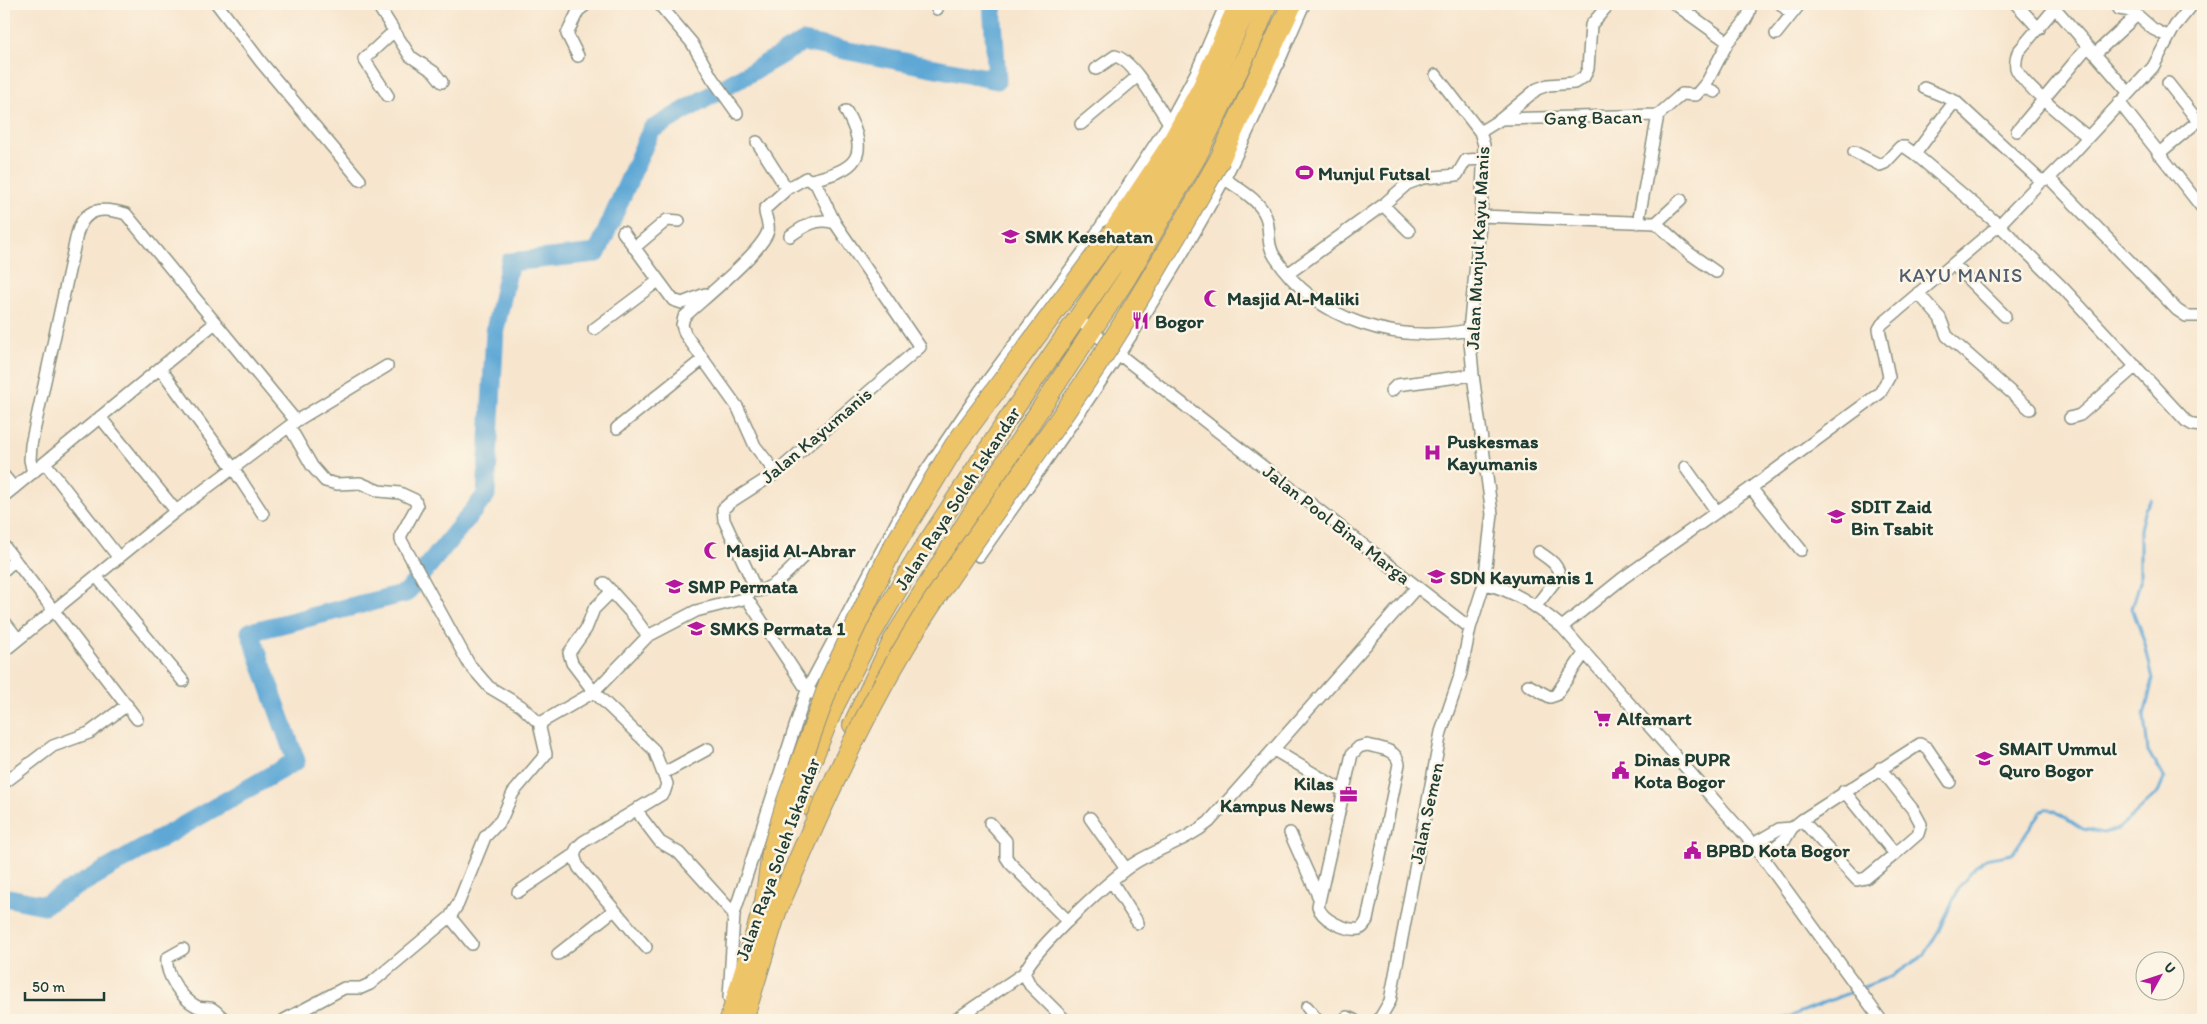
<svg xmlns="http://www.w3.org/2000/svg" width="2207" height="1024" font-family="Itim,sans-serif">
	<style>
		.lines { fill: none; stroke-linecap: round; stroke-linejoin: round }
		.stream { stroke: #5ea8d6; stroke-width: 3 }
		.river { stroke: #5ea8d6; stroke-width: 19 }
		.minor-casing { stroke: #8b9180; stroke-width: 14 }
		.trunk-casing { stroke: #8b9180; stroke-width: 20 }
		.motorway-casing { stroke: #8b9180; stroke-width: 22 }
		.minor { stroke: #fff; stroke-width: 11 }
		.trunk { stroke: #eec469; stroke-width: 18 }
		.motorway { stroke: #eec469; stroke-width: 20 }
		.motorway-bridge-casing { stroke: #8b9180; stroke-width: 22; stroke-linecap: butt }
		.motorway-bridge { stroke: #eec469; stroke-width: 20 }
		.labels { text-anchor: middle; stroke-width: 5; stroke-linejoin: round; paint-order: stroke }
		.street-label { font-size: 19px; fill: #1f3d34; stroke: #fcf5e5 }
		.poi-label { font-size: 19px; font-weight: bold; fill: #1f3d34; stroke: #fcf5e5; text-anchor: start }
		.neighbourhood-label { font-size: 20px; letter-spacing: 1px; fill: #515e70; stroke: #fcf5e5 }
	</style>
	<rect width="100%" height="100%" fill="#fcf5e5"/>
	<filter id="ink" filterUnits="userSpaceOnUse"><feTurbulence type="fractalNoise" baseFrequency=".02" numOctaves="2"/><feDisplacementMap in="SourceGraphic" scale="10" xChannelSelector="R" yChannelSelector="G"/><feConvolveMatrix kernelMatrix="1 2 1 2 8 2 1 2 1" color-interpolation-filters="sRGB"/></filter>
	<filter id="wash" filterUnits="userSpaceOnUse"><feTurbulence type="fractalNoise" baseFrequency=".0096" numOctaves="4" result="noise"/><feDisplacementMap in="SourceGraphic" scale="20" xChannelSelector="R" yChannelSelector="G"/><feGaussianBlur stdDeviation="1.12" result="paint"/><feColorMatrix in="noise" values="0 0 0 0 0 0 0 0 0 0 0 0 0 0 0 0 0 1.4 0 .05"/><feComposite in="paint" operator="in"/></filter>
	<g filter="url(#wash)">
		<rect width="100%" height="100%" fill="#f7e5cd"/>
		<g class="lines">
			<path class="stream" d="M 1781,1020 L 1894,975 L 1924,955 L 1939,930 L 1960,886 L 1972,871 L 1985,859 L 2012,854 L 2041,812 L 2046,809 L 2055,811 L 2083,829 L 2103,833 L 2118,829 L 2158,792 L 2164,779 L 2148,751 L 2144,716 L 2153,679 L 2145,644 L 2132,608 L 2140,582 L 2140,529 L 2145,509 L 2151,500"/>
			<path class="river" d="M 4,897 L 44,905 L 296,761 L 250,632 L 406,593 L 486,495 L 495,330 L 510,262 L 597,253 L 651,130 L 803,42 L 997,80 L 992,4"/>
		</g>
	</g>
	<g filter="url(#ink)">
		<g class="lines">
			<defs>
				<path id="minor" d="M 217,4 L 261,62 L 360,180
					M 377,4 L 410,56 L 434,72 L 442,82
					M 659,4 L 692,43 L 712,78 L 737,113
					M 936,4 L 937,9
					M 1781,4 L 1791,14
					M 2016,4 L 2039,29
					M 2055,4 L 2055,8 L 2128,92
					M 2055,8 L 2018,52 C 2016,58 2015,62 2016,68 C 2021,84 2073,125 2088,137
					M 2119,9 L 2131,11 L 2137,15
					M 1776,34 L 1800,4
					M 1728,42 C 1736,32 1752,17 1750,4
					M 2095,54 L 2137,15 L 2153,29 L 2169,37
					M 578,56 L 567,34 L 578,11 L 587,4
					M 1096,69 L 1115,56 C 1134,60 1158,107 1169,123
					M 1436,75 L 1480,132 L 1484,145 L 1481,216 L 1469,330 L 1473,375 L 1492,514 L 1484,584
					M 2168,83 L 2198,121
					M 1704,87 L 1715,92
					M 1924,88 L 1955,101
					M 388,96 L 364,59 L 393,32
					M 2119,102 L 2203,209
					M 1501,119 L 1658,115 L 1682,94 L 1696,95 L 1707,82 L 1728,42 L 1675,4
					M 1081,124 L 1138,76
					M 2017,131 L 2088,46
					M 1480,132 L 1501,119 L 1537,89 L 1548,85 L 1574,83 L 1584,77 L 1588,69 L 1591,25 L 1609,4
					M 757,142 L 787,189
					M 1854,152 L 1880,165 L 1885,163 L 1900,147 L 1905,147 L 1915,154
					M 2158,154 L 2203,117
					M 2049,178 L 2177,310 L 2186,316 L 2203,316
					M 1225,179 C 1239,189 1260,200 1266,217 C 1271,231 1266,244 1275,257 C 1317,322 1396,344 1469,330
					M 811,180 C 857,170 871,156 846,111
					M 2041,181 L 1955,101 L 1915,154 L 1999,225 L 2063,288 L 2186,421 L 2193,425 L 2203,426
					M 1383,205 L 1409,231
					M 1481,216 L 1656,223 L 1689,253 L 1716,272
					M 1638,223 L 1658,115
					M 1656,223 L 1681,200
					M 623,232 L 673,300 L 682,303 L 705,294
					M 790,236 C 804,226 817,217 835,223
					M 634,248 L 667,220 L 679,221
					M 1953,264 L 2005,316
					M 1289,273 L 1383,205 L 1407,184 L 1423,178 L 1457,175 L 1466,160 L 1484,159
					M 1918,293 L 1940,318 L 1947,336 L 2030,409
					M 1077,318 L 1120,355 L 1470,628
					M 594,329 L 658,281
					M 160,368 L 233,468 L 263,514
					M 1391,391 L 1397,385 L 1473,375
					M 100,417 L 176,511
					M 2070,418 L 2080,415 L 2136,366
					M 289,426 L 312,466 L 325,481 L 337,484 L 360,483 L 379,491 L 400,493 L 415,500 L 417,506 L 401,535 L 401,540 L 469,664 L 489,687 L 521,706 L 540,724
					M 617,428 L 703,359
					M 45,463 L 119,558
					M 1685,467 L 1717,512
					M 33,473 L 30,460 L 31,445 L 77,234 C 84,207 103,207 126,214 L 296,421
					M 4,476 L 14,488
					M 1751,488 L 1801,550
					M 4,496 L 215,323
					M 967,545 L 979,556 C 1065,433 1154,312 1224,179 C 1254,123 1278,62 1304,4
					M 4,546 L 137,719
					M 4,570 L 15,560
					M 96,576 L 183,681
					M 604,583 L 632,614 L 648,636
					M 612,591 L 594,609 L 586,629 L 569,653 L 572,663 L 594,692 L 654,750 L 667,784 L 664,793 L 583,842 C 572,851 573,856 579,868 L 646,947
					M 752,591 C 772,593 789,570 803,557
					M 746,597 L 807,690 L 828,702
					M 1536,606 L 1559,576 C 1559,564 1548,559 1539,552
					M 4,621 L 18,639
					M 1562,627 L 1623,578 L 1751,488 L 1880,393 L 1889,377 L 1879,329 L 1882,324 L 1999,225 L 2041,181 L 2049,178 L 2068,159 L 2153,67 L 2175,26 L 2193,4
					M 4,651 L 176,511 L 296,421 L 387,366
					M 1528,685 L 1550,697 L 1556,695 L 1585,652
					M 1367,745 C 1379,748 1397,749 1399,764 L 1367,920 C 1365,924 1363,928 1359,929 C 1345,931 1321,919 1318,906 L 1352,754 L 1359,747 Z
					M 1274,750 L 1343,791
					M 664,773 L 708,749
					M 4,783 L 53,746 L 89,733 L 127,705
					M 1844,791 L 1895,854 L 1918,834 L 1921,824 L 1914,811 L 1880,768
					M 638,808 L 641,817 L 660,842 L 679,853 L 734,914
					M 1090,818 L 1126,869
					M 1802,820 L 1857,880 L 1866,878 L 1895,854
					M 990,823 L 1006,841 L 1006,857 L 1010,863 L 1068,921
					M 1290,833 L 1319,898
					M 1753,844 L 1779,829 L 1792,828
					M 1763,857 L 1786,838 L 1792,828 L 1802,820 L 1920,744 L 1927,748 L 1950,782
					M 1112,882 L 1138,923
					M 518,892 L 573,855
					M 450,917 L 472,944
					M 183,949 L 167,958 C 165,974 181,998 196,1006 C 201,1009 206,1007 211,1008 C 217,1011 221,1017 226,1020
					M 558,954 L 613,911
					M 1024,973 L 1030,985 L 1065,1020
					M 729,998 L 734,914 L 807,690 L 917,484 L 980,391 L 1090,243 L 1169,123 L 1197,71 L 1226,4
					M 1307,1007 L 1317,1020
					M 284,1020 L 344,988 L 361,988 L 370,984 L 450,917 L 458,904 L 485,837 L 501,820 L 513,793 L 546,754 L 540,728 L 542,722 L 594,692 L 648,636 L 696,611 L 743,599 L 752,591 L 753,583 L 724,520 L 723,509 L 732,501 L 776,473 L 920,347 L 835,223 L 816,184 L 806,178 L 787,189 L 765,209 C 764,216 770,223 768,231 C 762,252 702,300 684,317 L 682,325 L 685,334 L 738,408 L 755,446 L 776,473
					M 955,1020 L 1024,973 C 1035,948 1114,875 1138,861 C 1162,847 1187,840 1209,822 L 1417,587
					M 1343,1020 L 1347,1017 L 1354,1020
					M 1379,1020 L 1390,1001 L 1441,732 L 1461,673 L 1470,628 L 1484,584 C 1513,589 1539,608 1562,627 L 1753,844 L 1881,1020"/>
				<path id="trunk" d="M 852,725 L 893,639 L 980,500 L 1127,278 L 1197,157 L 1251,45 L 1268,4
					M 805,778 L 835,706 L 872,634 L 913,564 L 1005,423 L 1113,266 L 1182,152 L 1249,4
					M 796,800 L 814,809
					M 744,1020 L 783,893"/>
				<path id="motorway" d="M 1220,159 L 1292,4
					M 1114,231 L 1169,148 L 1203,86 L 1239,4
					M 730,1020 L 765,902"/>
			</defs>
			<use href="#minor" class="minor-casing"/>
			<use href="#trunk" class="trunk-casing"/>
			<use href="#motorway" class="motorway-casing"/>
			<use href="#minor" class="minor"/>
			<use href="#trunk" class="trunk"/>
			<use href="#motorway" class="motorway"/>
			<defs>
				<path id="motorway-bridge" d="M 765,902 L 772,852 L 786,804 L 832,676 L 891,551 L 955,445 L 1114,231
					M 779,905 C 821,807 864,711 921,620 C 979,529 1045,444 1104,354 C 1145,290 1183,225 1220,159"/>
			</defs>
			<use href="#motorway-bridge" class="motorway-bridge-casing"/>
			<use href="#motorway-bridge" class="motorway-bridge"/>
		</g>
	</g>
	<defs>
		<symbol id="stadium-bare" viewBox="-9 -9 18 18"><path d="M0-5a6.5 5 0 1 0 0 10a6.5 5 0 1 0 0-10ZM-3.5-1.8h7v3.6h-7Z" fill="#b5179e" stroke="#fcf5e5" stroke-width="2.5" paint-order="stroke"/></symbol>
		<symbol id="school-bare" viewBox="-9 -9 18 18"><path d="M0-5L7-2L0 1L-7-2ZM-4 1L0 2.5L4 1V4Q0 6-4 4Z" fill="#b5179e" stroke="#fcf5e5" stroke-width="2.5" paint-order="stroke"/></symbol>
		<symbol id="mosque-bare" viewBox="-9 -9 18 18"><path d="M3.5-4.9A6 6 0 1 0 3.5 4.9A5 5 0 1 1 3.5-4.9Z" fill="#b5179e" stroke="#fcf5e5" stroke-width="2.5" paint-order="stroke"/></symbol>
		<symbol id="restaurant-bare" viewBox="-9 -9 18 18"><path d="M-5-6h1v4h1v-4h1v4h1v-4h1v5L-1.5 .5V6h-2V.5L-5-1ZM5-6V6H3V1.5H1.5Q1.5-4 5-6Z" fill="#b5179e" stroke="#fcf5e5" stroke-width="2.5" paint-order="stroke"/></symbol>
		<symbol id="hospital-bare" viewBox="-9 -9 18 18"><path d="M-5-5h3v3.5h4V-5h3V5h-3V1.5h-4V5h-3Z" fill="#b5179e" stroke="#fcf5e5" stroke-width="2.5" paint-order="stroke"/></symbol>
		<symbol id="supermarket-bare" viewBox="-9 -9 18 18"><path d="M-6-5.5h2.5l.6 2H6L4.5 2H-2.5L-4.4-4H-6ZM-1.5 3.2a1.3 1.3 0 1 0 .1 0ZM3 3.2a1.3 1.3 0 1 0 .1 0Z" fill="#b5179e" stroke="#fcf5e5" stroke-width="2.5" paint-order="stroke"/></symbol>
		<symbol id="civic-bare" viewBox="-9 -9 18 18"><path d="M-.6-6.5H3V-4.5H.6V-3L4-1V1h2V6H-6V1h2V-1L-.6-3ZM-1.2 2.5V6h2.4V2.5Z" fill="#b5179e" stroke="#fcf5e5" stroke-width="2.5" paint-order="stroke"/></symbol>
		<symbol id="office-bare" viewBox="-9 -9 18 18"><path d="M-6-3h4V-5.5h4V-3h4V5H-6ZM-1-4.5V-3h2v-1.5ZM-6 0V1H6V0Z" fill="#b5179e" stroke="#fcf5e5" stroke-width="2.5" paint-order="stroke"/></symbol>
	</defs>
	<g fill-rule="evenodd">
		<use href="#stadium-bare" x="1292" y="160" width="25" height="25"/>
		<use href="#school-bare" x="998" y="224" width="25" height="25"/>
		<use href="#mosque-bare" x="1200" y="286" width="25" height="25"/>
		<use href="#restaurant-bare" x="1128" y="308" width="25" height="25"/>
		<use href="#hospital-bare" x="1420" y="440" width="25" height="25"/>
		<use href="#school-bare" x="1824" y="504" width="25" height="25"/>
		<use href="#mosque-bare" x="700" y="538" width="25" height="25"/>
		<use href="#school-bare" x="1424" y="564" width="25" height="25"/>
		<use href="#school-bare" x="662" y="574" width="25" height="25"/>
		<use href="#school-bare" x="684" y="616" width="25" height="25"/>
		<use href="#supermarket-bare" x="1590" y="706" width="25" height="25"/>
		<use href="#school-bare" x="1972" y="746" width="25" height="25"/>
		<use href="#civic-bare" x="1608" y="758" width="25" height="25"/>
		<use href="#office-bare" x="1336" y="782" width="25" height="25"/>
		<use href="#civic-bare" x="1680" y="838" width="25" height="25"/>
	</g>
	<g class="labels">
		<g class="street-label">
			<text transform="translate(1593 117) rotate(-1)" y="7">Gang Bacan</text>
			<text transform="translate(1477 248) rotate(-87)" y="7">Jalan Munjul Kayu Manis</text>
			<text transform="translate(816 435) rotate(-40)" y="7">Jalan Kayumanis</text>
			<text transform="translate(957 498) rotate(-57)" y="7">Jalan Raya Soleh Iskandar</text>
			<text transform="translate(1337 524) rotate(38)" y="7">Jalan Pool Bina Marga</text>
			<text transform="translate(1426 813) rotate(-78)" y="7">Jalan Semen</text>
			<text transform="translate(777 859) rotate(-70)" y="7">Jalan Raya Soleh Iskandar</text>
		</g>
		<g class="poi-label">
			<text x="1318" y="180">Munjul Futsal</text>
			<text x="1025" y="243">SMK Kesehatan</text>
			<text x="1227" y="305">Masjid Al-Maliki</text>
			<text x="1155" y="328">Bogor</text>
			<text x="1447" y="448">Puskesmas<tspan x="1447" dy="22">Kayumanis</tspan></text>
			<text x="1851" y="513">SDIT Zaid<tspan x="1851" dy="22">Bin Tsabit</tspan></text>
			<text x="726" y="557">Masjid Al-Abrar</text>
			<text x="1450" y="584">SDN Kayumanis 1</text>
			<text x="688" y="593">SMP Permata</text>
			<text x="710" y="635">SMKS Permata 1</text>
			<text x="1617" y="725">Alfamart</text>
			<text x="1999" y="755">SMAIT Ummul<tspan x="1999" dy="22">Quro Bogor</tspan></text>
			<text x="1634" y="766">Dinas PUPR<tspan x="1634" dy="22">Kota Bogor</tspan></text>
			<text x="1334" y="790" text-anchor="end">Kilas<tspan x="1334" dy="22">Kampus News</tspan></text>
			<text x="1706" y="857">BPBD Kota Bogor</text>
		</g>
		<g class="neighbourhood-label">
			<text x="1961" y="282">KAYU MANIS</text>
		</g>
	</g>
	<rect width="2207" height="1024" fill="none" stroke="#fcf5e5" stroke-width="20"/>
	<g transform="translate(2160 976) rotate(50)"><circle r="24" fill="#fcf5e5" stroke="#a4ab9e"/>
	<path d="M0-4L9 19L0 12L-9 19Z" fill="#b5179e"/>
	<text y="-8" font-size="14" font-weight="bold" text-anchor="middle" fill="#1f3d34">U</text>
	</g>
	<path d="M25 992v8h79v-8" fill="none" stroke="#1f3d34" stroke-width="2.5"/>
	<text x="32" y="992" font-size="15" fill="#1f3d34" stroke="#fcf5e5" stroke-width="4" paint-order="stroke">50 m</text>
</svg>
